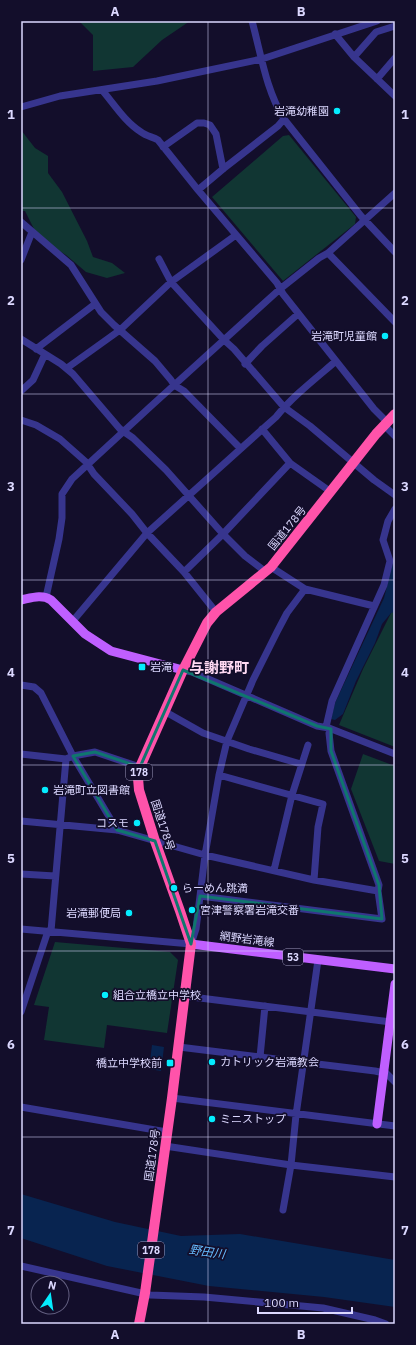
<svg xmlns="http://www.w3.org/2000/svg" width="416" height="1345" font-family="'IBM Plex Sans','Noto Sans JP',sans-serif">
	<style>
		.green { fill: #113633 }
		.water { fill: #082450 }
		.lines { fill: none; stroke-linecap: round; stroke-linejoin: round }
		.minor { stroke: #37358e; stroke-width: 7 }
		.major { stroke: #bf5fff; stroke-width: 9 }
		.highway { stroke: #ff53aa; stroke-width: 10 }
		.marked { fill: none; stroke: #0f766e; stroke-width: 3; stroke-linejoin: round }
		.grid { fill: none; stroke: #dcd8ff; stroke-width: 1; stroke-opacity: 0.55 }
		.poi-dot { fill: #04ecff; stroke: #130e2b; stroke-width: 1.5 }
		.labels { text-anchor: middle; stroke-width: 3.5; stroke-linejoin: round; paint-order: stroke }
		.shield { fill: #130e2b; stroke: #a09bbf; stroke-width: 1 }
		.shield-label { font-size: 10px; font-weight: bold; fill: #dcd8ff }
		.poi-label { font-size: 11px; fill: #dcd8ff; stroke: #130e2b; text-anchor: start }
		.street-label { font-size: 11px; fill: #dcd8ff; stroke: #130e2b }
		.water-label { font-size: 12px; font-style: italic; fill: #66bcff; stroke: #130e2b }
		.district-label { font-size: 15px; font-weight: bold; fill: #ffdaf3; stroke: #130e2b }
		.neatline { fill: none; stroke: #dcd8ff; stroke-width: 1.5 }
		.grid-label { font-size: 13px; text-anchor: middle; font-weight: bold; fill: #dcd8ff }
	</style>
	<rect width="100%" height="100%" fill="#130e2b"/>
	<path class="green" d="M 79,21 L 190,21 L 162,40 L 133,67 L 93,71 L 93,35 Z
		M 21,130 L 35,148 L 48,156 L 48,173 L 62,192 L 87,241 L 93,257 L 112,263 L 125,273 L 107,278 L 86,272 L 66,255 L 51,246 L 34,229 L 25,211 L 21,211 Z
		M 289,135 L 356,217 L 355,224 L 283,281 L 212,197 L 283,136 Z
		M 395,605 L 395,747 L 339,725 L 363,669 Z
		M 363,754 L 395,766 L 395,864 L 379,861 L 351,789 Z
		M 55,942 L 170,952 L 178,960 L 167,1033 L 107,1025 L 104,1048 L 44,1040 L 49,1007 L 34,1005 Z"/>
	<path class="water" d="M 395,555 L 395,591 L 394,607 L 395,608 L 395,612 L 391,613 L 382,624 L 375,643 L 356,681 L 343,714 L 335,720 L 331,719 L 335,703 L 384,598 Z
		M 152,1045 L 164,1047 L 161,1071 L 149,1069 Z
		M 21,1194 L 115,1222 L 181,1236 L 240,1234 L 395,1260 L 395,1307 L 324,1297 L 209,1286 L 107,1266 L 21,1238 Z"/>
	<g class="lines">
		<path class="minor" d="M 252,21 C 261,54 266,90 284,119 L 361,216 L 395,252
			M 335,34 L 354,57 L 395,96
			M 354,57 L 376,32 L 395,26
			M 377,79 L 395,58
			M 102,90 C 114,104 125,122 141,132 C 146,136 153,137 158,140 L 198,190 L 277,283 L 283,294 L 374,409 L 387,422
			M 21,107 L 60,96 L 157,81 L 262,59 L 377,21
			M 163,147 L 197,123 L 204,123 L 210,125 L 216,134 L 223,169
			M 198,190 L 223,169 L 278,126 L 284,119
			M 21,222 L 71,265 L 101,312 L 114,325 L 155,361 L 171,380 L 174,385 L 184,391 L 240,448
			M 328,253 L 395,322
			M 159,259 L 171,282 L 224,340 L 234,349 L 284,407 L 310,426 L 374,480 L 395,495
			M 21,260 L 32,232
			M 21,339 L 61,364 L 73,374 L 120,429 L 133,438 L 166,470 L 223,534 L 245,556 L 266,572
			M 36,349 L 95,304
			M 245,364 L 262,346 L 298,314
			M 67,368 L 120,330 L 171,282 L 236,235
			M 21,391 L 33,380 L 45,354
			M 21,420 L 36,425 L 60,439 L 86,462 L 94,474 L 132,514 L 147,533 L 184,572 L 216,612
			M 384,425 L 395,436
			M 262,429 L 290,463 L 331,492
			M 271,567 L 305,589 L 374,606
			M 184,572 L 223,534 L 290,463
			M 46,597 L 59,539 L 62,518 L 62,494 L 72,479 L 150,407 L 280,289 L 319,258 L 328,253 L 395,193
			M 72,622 L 147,533 L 276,417 C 293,396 315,379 336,361
			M 183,670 L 192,672 L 317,726 L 329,728 L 395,754
			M 21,685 L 34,687 L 41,693 L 73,756 L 117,830
			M 164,711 L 203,733 L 249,749 L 301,764
			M 326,727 L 332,701 L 384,585 L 390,561 L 383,540 L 388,521 L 395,509
			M 331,729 L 329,733 L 331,751 L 379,885 L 378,891
			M 21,754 L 66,759
			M 219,775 L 323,804 L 318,827 L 314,880
			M 21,821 L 117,830 L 205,855 L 314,880 L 378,891 L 382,919 L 200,896
			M 274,870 L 292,795 L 308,745
			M 21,874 L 55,876
			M 21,929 L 191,944 L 196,929 L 205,855 L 219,775 L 227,741 L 253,680 L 277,632 L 287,613 L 305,589
			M 51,931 L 66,759 L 73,756 L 95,752 L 140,767
			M 184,996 L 391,1022
			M 21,1012 L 48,931
			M 179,1047 L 375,1071 L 384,1073
			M 260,1057 L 265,1006
			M 384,1071 L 395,1082
			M 172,1098 L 395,1126
			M 21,1107 L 167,1132
			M 165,1146 L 291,1165 L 395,1177
			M 283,1210 L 291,1165 L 296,1115 L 318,960
			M 21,1266 L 150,1295 L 204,1297 L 323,1308 L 375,1320 L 386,1324"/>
		<path class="major" d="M 21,600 C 31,598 42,594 51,600 L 85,634 L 111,651 L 183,670
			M 191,944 L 395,969
			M 377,1124 L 395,984"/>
		<path class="highway" d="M 139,1324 L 145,1293 L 172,1098 L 191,944 L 180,911 L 155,841 L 139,790 L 138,778 L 140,767 L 183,670 L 207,623 L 216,612 L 271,567 L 376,434 L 395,414"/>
	</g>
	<path class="marked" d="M 183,670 L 317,726 L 331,729 L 331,751 L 379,885 L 382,919 L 200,896 L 191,944 L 155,841 L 117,830 L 73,756 L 95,752 L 140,767 Z"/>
	<path class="grid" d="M 208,21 L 208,1324M 21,208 L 395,208M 21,394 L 395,394M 21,580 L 395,580M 21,765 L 395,765M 21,951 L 395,951M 21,1137 L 395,1137"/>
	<g class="poi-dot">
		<circle cx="337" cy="111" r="4"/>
		<circle cx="385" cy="336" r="4"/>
		<rect x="138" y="663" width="8" height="8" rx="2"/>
		<circle cx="45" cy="790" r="4"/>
		<circle cx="137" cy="823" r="4"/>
		<circle cx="174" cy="888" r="4"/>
		<circle cx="192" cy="910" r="4"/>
		<circle cx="129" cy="913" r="4"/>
		<circle cx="105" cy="995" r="4"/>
		<circle cx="212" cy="1062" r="4"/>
		<rect x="166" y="1059" width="8" height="8" rx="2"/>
		<circle cx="212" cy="1119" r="4"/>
	</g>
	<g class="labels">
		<g class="shield">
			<rect x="126" y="764" width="26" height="16" rx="3"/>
			<rect x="283" y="949" width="20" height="16" rx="3"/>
			<rect x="138" y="1242" width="26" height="16" rx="3"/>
		</g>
		<g class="shield-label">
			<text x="139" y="776">178</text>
			<text x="293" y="961">53</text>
			<text x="151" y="1254">178</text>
		</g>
		<g class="poi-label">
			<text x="329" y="115" text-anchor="end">岩滝幼稚園</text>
			<text x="377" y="340" text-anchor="end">岩滝町児童館</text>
			<text x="150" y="671">岩滝</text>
			<text x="53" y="794">岩滝町立図書館</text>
			<text x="129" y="827" text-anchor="end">コスモ</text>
			<text x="182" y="892">らーめん跳満</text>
			<text x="200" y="914">宮津警察署岩滝交番</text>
			<text x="121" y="917" text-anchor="end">岩滝郵便局</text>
			<text x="113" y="999">組合立橋立中学校</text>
			<text x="220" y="1066">カトリック岩滝教会</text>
			<text x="162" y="1067" text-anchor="end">橋立中学校前</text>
			<text x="220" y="1123">ミニストップ</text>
		</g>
		<g class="street-label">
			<text transform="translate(287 528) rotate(-51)" y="4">国道178号</text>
			<text transform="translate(163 825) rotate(72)" y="4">国道178号</text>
			<text transform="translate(247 939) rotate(7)" y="4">網野岩滝線</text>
			<text transform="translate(152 1155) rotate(-82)" y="4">国道178号</text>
		</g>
		<g class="water-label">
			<text transform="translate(207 1252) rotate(8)" y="4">野田川</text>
		</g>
		<g class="district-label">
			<text x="219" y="673">与謝野町</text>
		</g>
	</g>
	<rect width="416" height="1345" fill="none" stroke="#130e2b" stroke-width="44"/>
	<g transform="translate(50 1295) rotate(13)"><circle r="19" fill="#130e2b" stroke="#635f80"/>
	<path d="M0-3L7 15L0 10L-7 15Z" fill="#04ecff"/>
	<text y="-6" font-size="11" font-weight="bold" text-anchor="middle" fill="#dcd8ff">N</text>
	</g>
	<path d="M258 1307v6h94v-6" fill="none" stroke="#dcd8ff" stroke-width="2"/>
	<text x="264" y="1307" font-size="12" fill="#dcd8ff" stroke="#130e2b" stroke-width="3" paint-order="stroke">100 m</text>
	<rect x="22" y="22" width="372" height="1301" class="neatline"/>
	<g class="grid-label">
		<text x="115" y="16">A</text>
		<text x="301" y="16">B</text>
		<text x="11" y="119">1</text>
		<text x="405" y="119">1</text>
		<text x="11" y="305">2</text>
		<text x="405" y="305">2</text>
		<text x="11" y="491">3</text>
		<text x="405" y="491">3</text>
		<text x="11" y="677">4</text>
		<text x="405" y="677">4</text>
		<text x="11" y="863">5</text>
		<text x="405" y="863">5</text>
		<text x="11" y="1049">6</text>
		<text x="405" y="1049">6</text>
		<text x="11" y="1235">7</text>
		<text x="405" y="1235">7</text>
		<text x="115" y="1339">A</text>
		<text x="301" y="1339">B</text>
	</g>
</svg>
